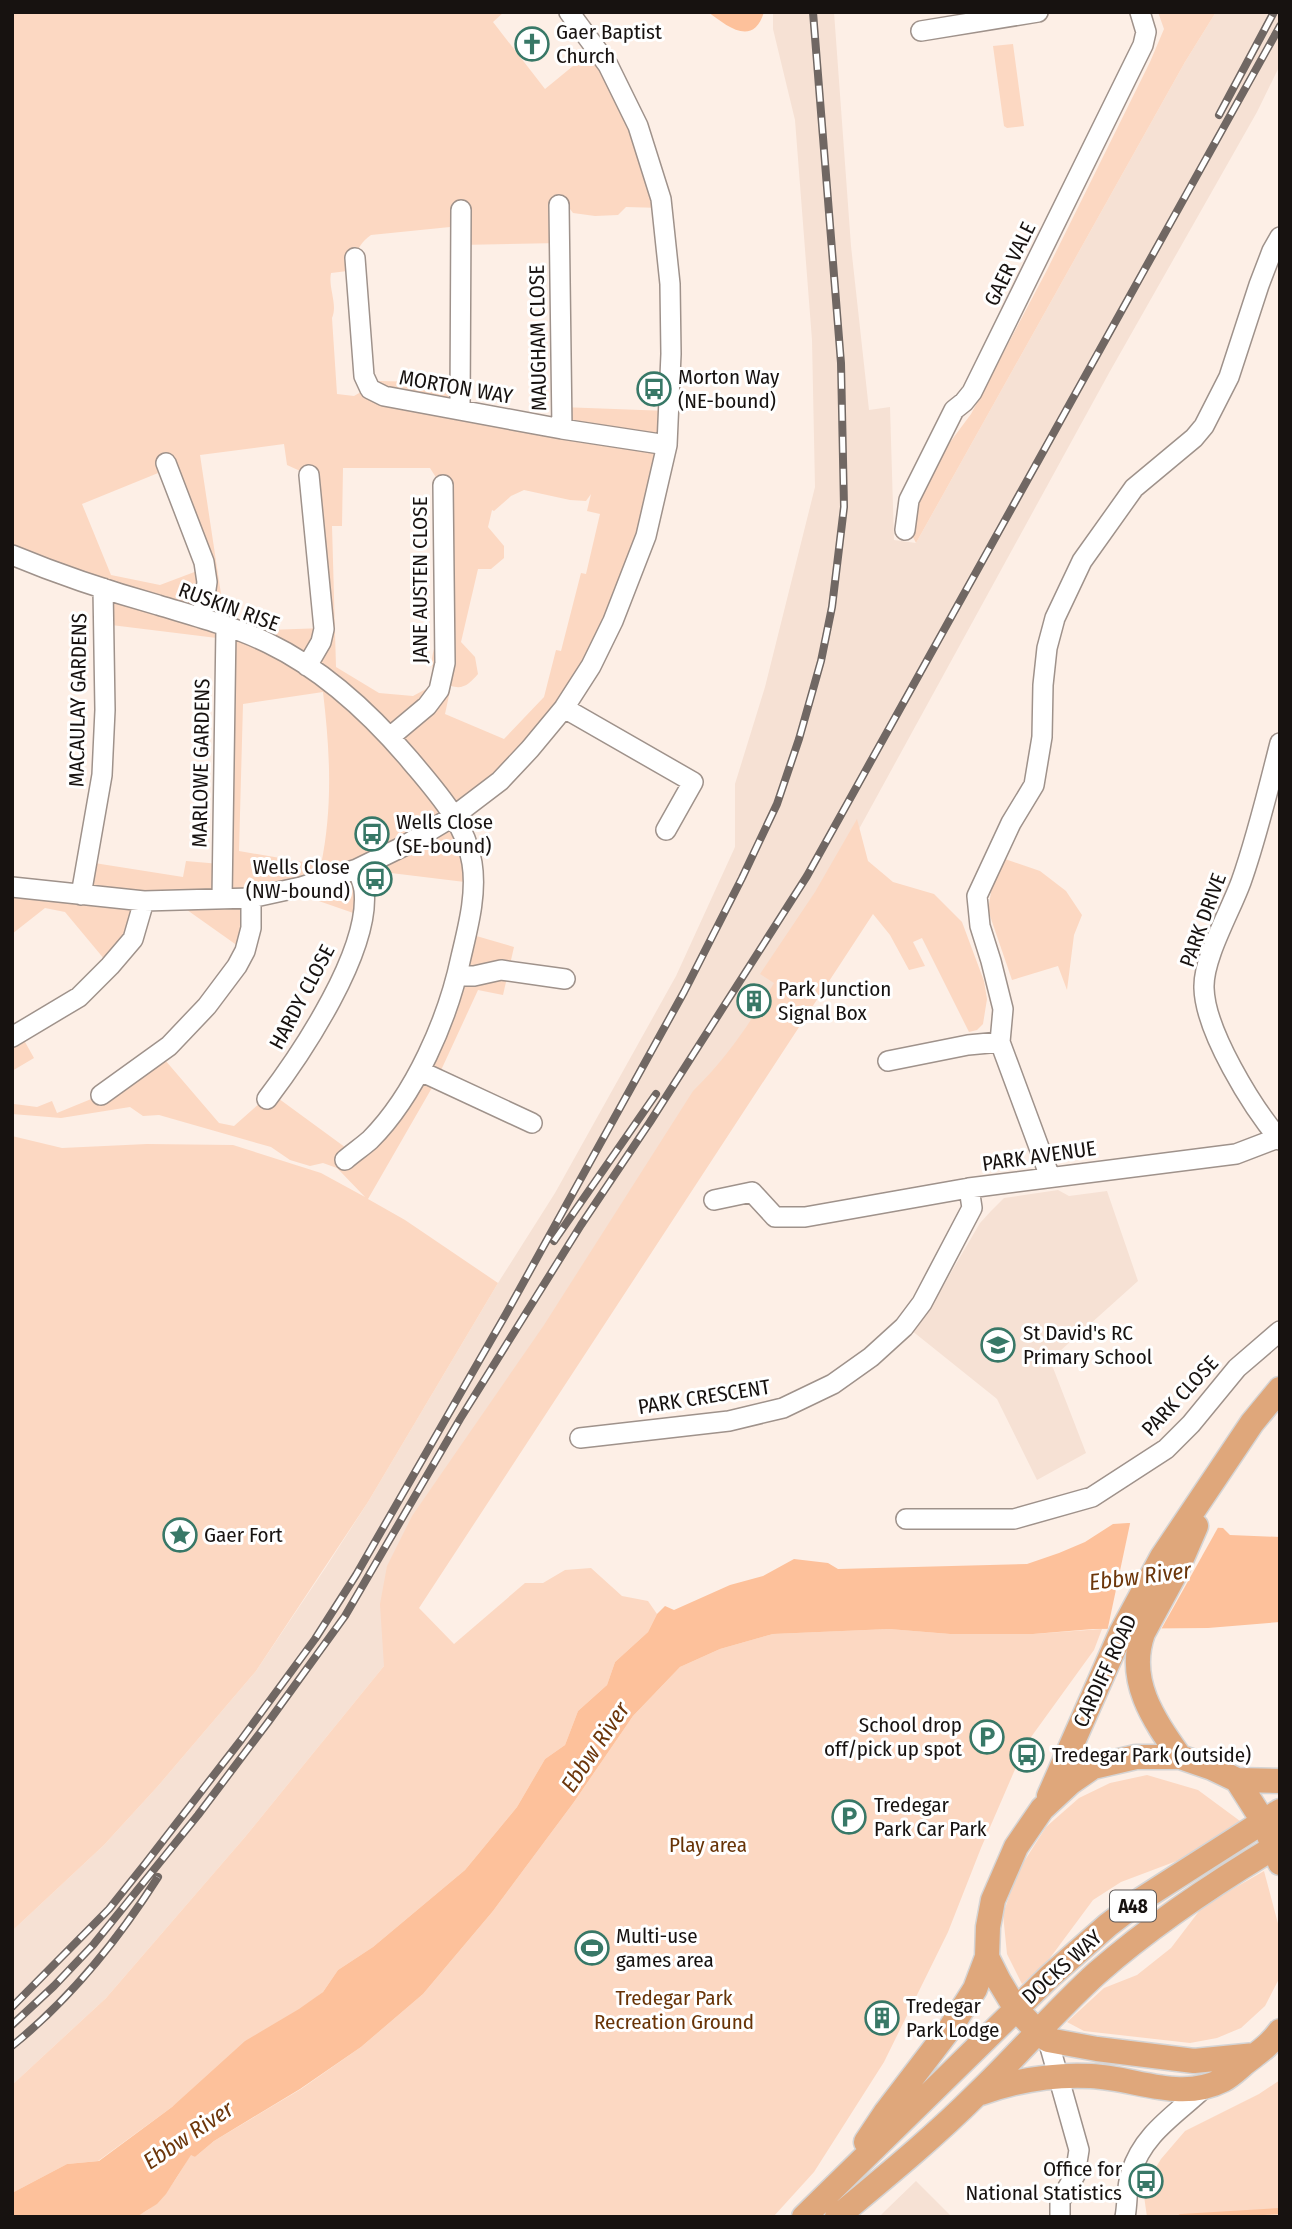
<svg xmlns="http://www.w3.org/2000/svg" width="1292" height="2229" font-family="'Fira Sans Condensed',sans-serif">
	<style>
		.built { fill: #f6e1d4 }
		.green { fill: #fcd8c2; fill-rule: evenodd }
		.water { fill: #fdc19b }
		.pier { fill: #fdefe6 }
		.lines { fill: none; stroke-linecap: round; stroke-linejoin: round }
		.stream { stroke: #fdc19b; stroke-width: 6 }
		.minor-casing { stroke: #9f928b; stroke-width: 22 }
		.major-casing { stroke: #d5d4d4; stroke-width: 27 }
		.minor { stroke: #fff; stroke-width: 19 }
		.major { stroke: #dfa77b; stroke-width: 24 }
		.rail-casing { stroke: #706763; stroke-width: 8 }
		.rail { stroke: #fff; stroke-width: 5; stroke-dasharray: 16; stroke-linecap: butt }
		.labels { text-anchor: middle; stroke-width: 6; stroke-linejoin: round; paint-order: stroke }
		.shield { fill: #fff; stroke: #5d5958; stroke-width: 2 }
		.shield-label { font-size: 19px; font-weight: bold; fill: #171210 }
		.poi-label { font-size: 21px; fill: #171210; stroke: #fff; text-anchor: start }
		.street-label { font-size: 21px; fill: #171210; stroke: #fff }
		.park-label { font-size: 21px; fill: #683306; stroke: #fff }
		.water-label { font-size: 23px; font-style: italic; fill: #6c360b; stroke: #fff }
	</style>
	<rect width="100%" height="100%" fill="#fdefe6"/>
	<path class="built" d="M 773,12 L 834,12 L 851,246 L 869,410 L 890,407 L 894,540 L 916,543 L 1185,62 L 1216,12 L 1280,12 L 1280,65 L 1257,112 L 1109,373 L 836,871 L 874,897 L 472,1518 L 384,1666 L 245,1837 L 106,1998 L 12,2085 L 12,1931 L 104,1845 L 158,1786 L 256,1671 L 326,1567 L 368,1502 L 498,1283 L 555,1193 L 676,976 L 735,847 L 735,784 L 765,687 L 815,487 L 812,340 L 795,120 L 773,29 Z
		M 1058,1190 L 1069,1196 L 1107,1191 L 1138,1281 L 1050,1360 L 1086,1453 L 1037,1480 L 997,1399 L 911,1330 L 929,1310 L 980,1223 L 991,1211 L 1004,1198 Z
		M 916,2181 L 952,2217 L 879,2217 L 887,2209 Z"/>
	<path class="green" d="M 12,12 L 504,12 L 493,22 L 545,89 L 595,48 L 662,208 L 626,207 L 618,215 L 595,216 L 573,213 L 567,205 L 560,243 L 459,245 L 460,226 L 371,235 C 357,245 356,253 356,270 L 331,273 C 328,288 338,304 332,318 L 337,394 L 354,396 L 380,381 L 460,383 L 460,410 L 561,429 L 561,407 L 668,411 L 646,536 L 564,708 L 454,816 L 473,883 L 358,869 L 362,916 L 287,890 L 251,898 L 245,951 L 173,900 L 144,901 L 110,966 L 65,912 L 45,908 L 12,934 L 12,887 L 81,895 L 88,862 L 183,877 L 186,861 L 220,864 L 225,639 L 103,624 L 103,588 L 12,555 ZM 284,444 L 287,465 L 309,475 L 324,628 L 238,631 L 226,627 L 200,455 ZM 343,468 L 430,468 L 437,479 L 445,642 L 434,649 C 430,663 431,669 441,681 L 413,696 L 379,693 L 336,667 L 332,526 L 342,526 ZM 168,469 L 205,568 L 160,585 L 111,575 L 82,504 ZM 524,490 L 570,500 L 586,501 L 591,494 L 587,511 L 600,514 L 586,574 L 581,573 L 561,651 L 556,650 L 544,697 L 504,739 L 445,714 L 451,686 C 464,690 470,683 478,674 L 475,657 L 461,642 L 478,569 L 491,569 L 504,558 L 504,546 L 488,527 L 492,510 L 494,511 L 511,496 ZM 323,692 C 330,751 333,807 321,865 L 239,851 L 243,704 Z
		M 1158,12 L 1216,12 L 1185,62 L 916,543 L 912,535 L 917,508 L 942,453 L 971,414 L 1047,270 L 1150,62 L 1164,29 Z
		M 1013,44 L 1024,126 L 1007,128 L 1004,126 L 993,46 Z
		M 857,819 L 868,861 L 893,882 L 934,894 L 962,922 L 984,981 L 987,999 L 983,1024 L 977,1030 L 969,1032 L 922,938 L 913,942 L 925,966 L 909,970 L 890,935 L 873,914 L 419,1608 L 454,1644 L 525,1583 L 543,1583 L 565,1570 L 591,1568 L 622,1596 L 648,1601 L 657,1614 L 648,1632 L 615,1662 L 607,1685 L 578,1711 L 565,1745 L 545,1759 L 517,1807 L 465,1870 L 373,1947 L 338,1970 L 323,1992 L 172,2107 L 98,2161 L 67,2164 L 12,2193 L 12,2085 L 106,1998 L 245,1837 L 384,1666 L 380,1604 L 387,1566 L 412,1516 L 544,1325 L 693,1091 C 728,1057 749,1024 774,983 L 760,974 L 815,892 Z
		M 1005,859 L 1040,871 L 1066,891 L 1082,915 L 1074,935 L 1067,990 L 1058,966 L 1012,980 L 988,910 L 992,886 Z
		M 466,933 L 514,947 L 503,995 L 478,990 L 437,1079 L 368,1199 L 405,1220 L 498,1283 L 368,1502 L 256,1671 L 158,1786 L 104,1845 L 12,1931 L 12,1136 L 62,1148 L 147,1144 L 233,1145 L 321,1173 L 365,1197 L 337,1168 L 323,1163 L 310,1166 L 290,1160 L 271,1147 L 159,1115 L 143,1116 L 130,1107 L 61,1118 L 12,1114 L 12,1100 L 14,1104 L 37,1107 L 52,1101 L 57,1113 L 101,1095 L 159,1053 L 219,1123 L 234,1126 L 271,1093 L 353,1153 L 420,1070 Z
		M 20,1033 L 34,1058 L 12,1071 L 12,1037 Z
		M 889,1629 L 950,1634 L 1033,1634 L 1102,1629 L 1094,1650 L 1026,1744 L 981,1848 L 948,1932 L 884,2062 L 814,2172 L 774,2216 L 133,2217 C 162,2208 176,2178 191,2154 L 195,2157 L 214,2141 L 301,2089 L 361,2047 L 423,1994 L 493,1911 L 574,1802 L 633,1716 L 680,1667 L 720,1649 L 773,1634 Z
		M 1147,1775 L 1198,1790 L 1240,1821 L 1182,1859 L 1121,1882 L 1093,1900 L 1047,1962 L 1022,1984 L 1007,1954 L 1003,1914 L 1018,1871 L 1046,1827 L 1079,1798 L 1110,1783 Z
		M 1264,1871 L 1280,1931 L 1280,1977 L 1265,2006 L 1241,2028 L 1217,2038 L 1190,2043 L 1084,2031 L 1067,2022 L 1104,1988 L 1137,1975 L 1171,1948 L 1203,1906 Z
		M 1280,2080 L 1280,2217 L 1147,2217 L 1143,2189 L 1161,2159 L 1185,2131 L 1259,2094 Z"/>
	<path class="water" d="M 708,12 L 764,12 C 753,48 727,26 708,12 Z
		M 1128,1523 L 1223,1528 L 1230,1535 L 1280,1537 L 1280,1622 L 1208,1628 L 1093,1629 L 1033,1634 L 950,1634 L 889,1629 L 773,1634 L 720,1649 L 680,1667 L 633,1716 L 574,1802 L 493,1911 L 423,1994 L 361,2047 L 300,2089 L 214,2141 L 195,2157 L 191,2155 L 166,2194 L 157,2204 L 138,2216 L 12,2217 L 12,2193 L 67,2164 L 99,2161 L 172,2107 L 245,2041 L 299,2009 L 323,1992 L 338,1970 L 373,1947 L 465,1870 L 517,1807 L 545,1759 L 565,1745 L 578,1711 L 607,1685 L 615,1662 L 648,1632 L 657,1614 L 665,1606 L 674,1610 L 730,1585 L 763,1576 L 794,1559 L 828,1563 L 838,1569 L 1027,1564 L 1059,1553 L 1085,1542 L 1113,1524 Z"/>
	<path class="pier" d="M 1131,1519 L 1220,1524 L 1159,1633 L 1107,1632 Z"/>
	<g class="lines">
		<path class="stream" d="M 1181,2217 L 1280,2211"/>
		<defs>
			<path id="minor" d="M 921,31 L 1038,12
				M 559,205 L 562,429
				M 355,258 L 364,376 L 370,389 L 384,396 L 562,429 L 667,445
				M 460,410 L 461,210
				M 166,463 L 204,562 L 207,582 L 202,618
				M 905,530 L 909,500 L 954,410 L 964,402 L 972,392 L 1143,45 L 1146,32 L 1140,12
				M 12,555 C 60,575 108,591 158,605 C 194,616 233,626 268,643 C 324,670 370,713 410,760 C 435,790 466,823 472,863 C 477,894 468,927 461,957 C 448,1019 415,1095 370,1140 C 362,1147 353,1153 345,1160
				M 307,666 L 321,642 L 324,629 L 309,475
				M 564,708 L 693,782 L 666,830
				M 390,737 L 427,706 L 439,690 L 445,663 L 443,485
				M 1280,743 C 1268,790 1257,837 1241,882 C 1230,912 1203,958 1204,988 C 1205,1031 1252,1107 1280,1140
				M 12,887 L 144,901 L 251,898 L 301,887 L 357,869 L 404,846 L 454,816 L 500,781 L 530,749 L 564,708 L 591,666 L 613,621 L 646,536 L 667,445 L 671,354 L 670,284 L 661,199 L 638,126 L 608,65 L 569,12
				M 81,895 L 102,775 L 105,710 L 103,588
				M 222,899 L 226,627
				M 457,976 L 474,976 L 501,970 L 565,979
				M 12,1037 L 79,997 L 110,966 L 133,939 L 144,901
				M 888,1061 L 968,1045 L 1000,1042
				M 420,1071 L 532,1123
				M 101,1095 L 169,1046 L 207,1006 L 237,966 L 245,951 L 251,928 L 251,898
				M 267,1099 C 302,1053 371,950 364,890 C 363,883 360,876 357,869
				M 1050,1177 L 1000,1042 L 1003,1009 L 991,961 L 980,926 L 977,896 L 1011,823 L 1034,785 L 1042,737 L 1043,685 L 1047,648 L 1055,618 L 1082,561 L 1134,488 L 1194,438 L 1204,426 L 1229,377 L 1259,285 L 1272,251 L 1280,237
				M 714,1200 L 752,1192 L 775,1217 L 805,1217 L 969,1188 L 1236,1154 L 1278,1138
				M 580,1438 L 729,1421 L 783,1408 L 833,1384 L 871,1357 L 904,1327 L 922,1303 L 972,1208 L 969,1188
				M 906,1519 L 1014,1519 L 1092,1497 L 1166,1449 L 1191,1424 L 1237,1368 L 1280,1331
				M 1048,2040 L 1079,2150 L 1075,2175 L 1060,2201 L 1060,2217
				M 1125,2217 C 1128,2202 1126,2188 1131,2173 C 1143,2133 1177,2114 1205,2087"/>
			<path id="major" d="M 1180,1757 C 1154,1720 1126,1681 1143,1633 L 1176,1572 L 1196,1526
				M 1237,1780 L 1280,1781
				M 1049,1796 L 1121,1633 L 1162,1557 L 1252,1423 L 1280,1389
				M 1255,2055 L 1194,2061 L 1097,2049 L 1048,2040 L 1038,2032 L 1016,2009 L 999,1981 L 987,1957 L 988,1927 L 993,1900 L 1016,1847 L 1042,1809 L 1070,1783 L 1093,1767 L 1136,1757 L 1180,1757 L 1212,1768 L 1237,1780 L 1263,1821 L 1280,1863
				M 981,2093 C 1017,2080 1053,2074 1091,2076 C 1136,2078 1180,2102 1223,2080 C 1231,2076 1238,2069 1245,2063 C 1259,2052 1269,2046 1280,2031
				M 866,2142 L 886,2112 L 951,2027 L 975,1989 L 987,1957
				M 804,2217 L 1049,1977 L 1108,1925 L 1142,1899 L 1280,1811
				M 837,2217 C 885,2177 933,2138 977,2094 C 1018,2055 1055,2011 1097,1973 C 1153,1924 1216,1882 1280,1844"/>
		</defs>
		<use href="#minor" class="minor-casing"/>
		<use href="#major" class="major-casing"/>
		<use href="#minor" class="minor"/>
		<use href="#major" class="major"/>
		<defs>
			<path id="rail" d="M 1219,115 L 1274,12
				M 554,1241 L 656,1094
				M 12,2007 L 109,1909 L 145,1864 L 241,1740 L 315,1639 L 356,1575 L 506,1314 L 684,992 L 742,878 L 777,804 L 799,739 L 821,661 L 832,607 L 844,507 L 841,363 L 813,12
				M 12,2025 L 54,1986 L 93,1945 L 198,1815 L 269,1721 L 345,1616 L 460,1419 L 581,1225 L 650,1122 L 807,876 L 1280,26
				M 12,2046 C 70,1999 118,1940 158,1877"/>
		</defs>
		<use href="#rail" class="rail-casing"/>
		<use href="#rail" class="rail"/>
	</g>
	<defs>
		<symbol id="church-ring" viewBox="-11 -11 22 22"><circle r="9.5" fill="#fff" stroke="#387867" stroke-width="1.5"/><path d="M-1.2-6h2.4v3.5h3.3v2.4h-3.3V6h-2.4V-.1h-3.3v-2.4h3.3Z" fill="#387867"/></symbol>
		<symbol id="bus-ring" viewBox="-11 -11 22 22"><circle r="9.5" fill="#fff" stroke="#387867" stroke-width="1.5"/><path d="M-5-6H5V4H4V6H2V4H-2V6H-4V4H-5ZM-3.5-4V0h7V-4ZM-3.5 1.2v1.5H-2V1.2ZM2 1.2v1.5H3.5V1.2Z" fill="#387867"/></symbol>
		<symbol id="building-ring" viewBox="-11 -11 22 22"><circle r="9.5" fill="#fff" stroke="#387867" stroke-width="1.5"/><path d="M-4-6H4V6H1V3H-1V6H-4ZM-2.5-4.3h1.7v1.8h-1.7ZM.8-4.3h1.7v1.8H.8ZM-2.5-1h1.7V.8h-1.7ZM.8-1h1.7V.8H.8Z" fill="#387867"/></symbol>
		<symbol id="school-ring" viewBox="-11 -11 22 22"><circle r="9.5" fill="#fff" stroke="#387867" stroke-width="1.5"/><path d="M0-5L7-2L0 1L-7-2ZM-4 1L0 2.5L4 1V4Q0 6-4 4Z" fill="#387867"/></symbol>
		<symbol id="sight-ring" viewBox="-11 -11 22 22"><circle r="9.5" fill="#fff" stroke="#387867" stroke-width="1.5"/><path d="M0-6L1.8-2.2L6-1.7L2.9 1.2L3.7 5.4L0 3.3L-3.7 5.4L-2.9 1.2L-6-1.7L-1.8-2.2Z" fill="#387867"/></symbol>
		<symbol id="parking-ring" viewBox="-11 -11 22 22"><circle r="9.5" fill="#fff" stroke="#387867" stroke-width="1.5"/><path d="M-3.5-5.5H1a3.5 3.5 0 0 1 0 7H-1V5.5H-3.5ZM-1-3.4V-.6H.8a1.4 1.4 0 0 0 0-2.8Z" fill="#387867"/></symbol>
		<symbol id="stadium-ring" viewBox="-11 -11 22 22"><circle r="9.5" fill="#fff" stroke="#387867" stroke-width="1.5"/><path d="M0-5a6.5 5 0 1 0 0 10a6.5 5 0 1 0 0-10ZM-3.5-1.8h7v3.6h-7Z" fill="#387867"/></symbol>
	</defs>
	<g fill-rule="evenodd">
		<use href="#church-ring" x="513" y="25" width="38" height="38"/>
		<use href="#bus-ring" x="635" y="370" width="38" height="38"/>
		<use href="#bus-ring" x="353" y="815" width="38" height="38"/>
		<use href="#bus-ring" x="356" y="860" width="38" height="38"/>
		<use href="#building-ring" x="735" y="982" width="38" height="38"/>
		<use href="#school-ring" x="979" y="1326" width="38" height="38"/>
		<use href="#sight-ring" x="161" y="1516" width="38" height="38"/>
		<use href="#parking-ring" x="968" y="1718" width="38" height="38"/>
		<use href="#bus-ring" x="1008" y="1736" width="38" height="38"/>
		<use href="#parking-ring" x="830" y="1798" width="38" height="38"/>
		<use href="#stadium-ring" x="573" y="1929" width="38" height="38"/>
		<use href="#building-ring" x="863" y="1999" width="38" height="38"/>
		<use href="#bus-ring" x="1127" y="2162" width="38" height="38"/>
	</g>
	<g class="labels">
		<rect class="shield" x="1110" y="1890.5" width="46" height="31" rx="5"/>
		<g class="shield-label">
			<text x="1133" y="1913">A48</text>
		</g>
		<g class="poi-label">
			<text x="556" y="39">Gaer Baptist<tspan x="556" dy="24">Church</tspan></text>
			<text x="678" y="384">Morton Way<tspan x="678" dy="24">(NE-bound)</tspan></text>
			<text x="396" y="829">Wells Close<tspan x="396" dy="24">(SE-bound)</tspan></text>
			<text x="350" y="874" text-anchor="end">Wells Close<tspan x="350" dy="24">(NW-bound)</tspan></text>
			<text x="778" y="996">Park Junction<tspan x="778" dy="24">Signal Box</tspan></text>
			<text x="1023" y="1340">St David's RC<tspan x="1023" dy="24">Primary School</tspan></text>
			<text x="204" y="1542">Gaer Fort</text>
			<text x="962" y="1732" text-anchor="end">School drop<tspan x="962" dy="24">off/pick up spot</tspan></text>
			<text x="1052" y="1762">Tredegar Park (outside)</text>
			<text x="874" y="1812">Tredegar<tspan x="874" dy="24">Park Car Park</tspan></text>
			<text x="616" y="1943">Multi-use<tspan x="616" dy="24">games area</tspan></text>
			<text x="906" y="2013">Tredegar<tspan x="906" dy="24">Park Lodge</tspan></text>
			<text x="1122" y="2176" text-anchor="end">Office for<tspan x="1122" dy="24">National Statistics</tspan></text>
		</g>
		<g class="street-label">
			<text transform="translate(1010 264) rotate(-64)" y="7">GAER VALE</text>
			<text transform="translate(538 338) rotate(-91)" y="7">MAUGHAM CLOSE</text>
			<text transform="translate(456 387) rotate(10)" y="7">MORTON WAY</text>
			<text transform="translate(420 580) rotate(-90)" y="7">JANE AUSTEN CLOSE</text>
			<text transform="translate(229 607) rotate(20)" y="7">RUSKIN RISE</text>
			<text transform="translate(78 700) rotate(-89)" y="7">MACAULAY GARDENS</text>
			<text transform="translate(201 763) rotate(-89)" y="7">MARLOWE GARDENS</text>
			<text transform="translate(1203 920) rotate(-70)" y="7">PARK DRIVE</text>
			<text transform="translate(302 997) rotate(-62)" y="7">HARDY CLOSE</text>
			<text transform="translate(1039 1156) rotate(-8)" y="7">PARK AVENUE</text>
			<text transform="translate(1180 1396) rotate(-47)" y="7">PARK CLOSE</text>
			<text transform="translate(704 1397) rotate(-9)" y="7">PARK CRESCENT</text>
			<text transform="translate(1105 1671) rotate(-65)" y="7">CARDIFF ROAD</text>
			<text transform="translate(1062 1967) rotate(-42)" y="7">DOCKS WAY</text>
		</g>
		<g class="park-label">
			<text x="708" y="1852">Play area</text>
			<text x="674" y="2005">Tredegar Park<tspan x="674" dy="24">Recreation Ground</tspan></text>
		</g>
		<g class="water-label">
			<text transform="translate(1140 1576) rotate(-7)" y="8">Ebbw River</text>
			<text transform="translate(595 1747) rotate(-56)" y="8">Ebbw River</text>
			<text transform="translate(188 2135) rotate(-34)" y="8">Ebbw River</text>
		</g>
	</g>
	<rect width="1292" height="2229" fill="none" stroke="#171210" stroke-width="28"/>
</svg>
